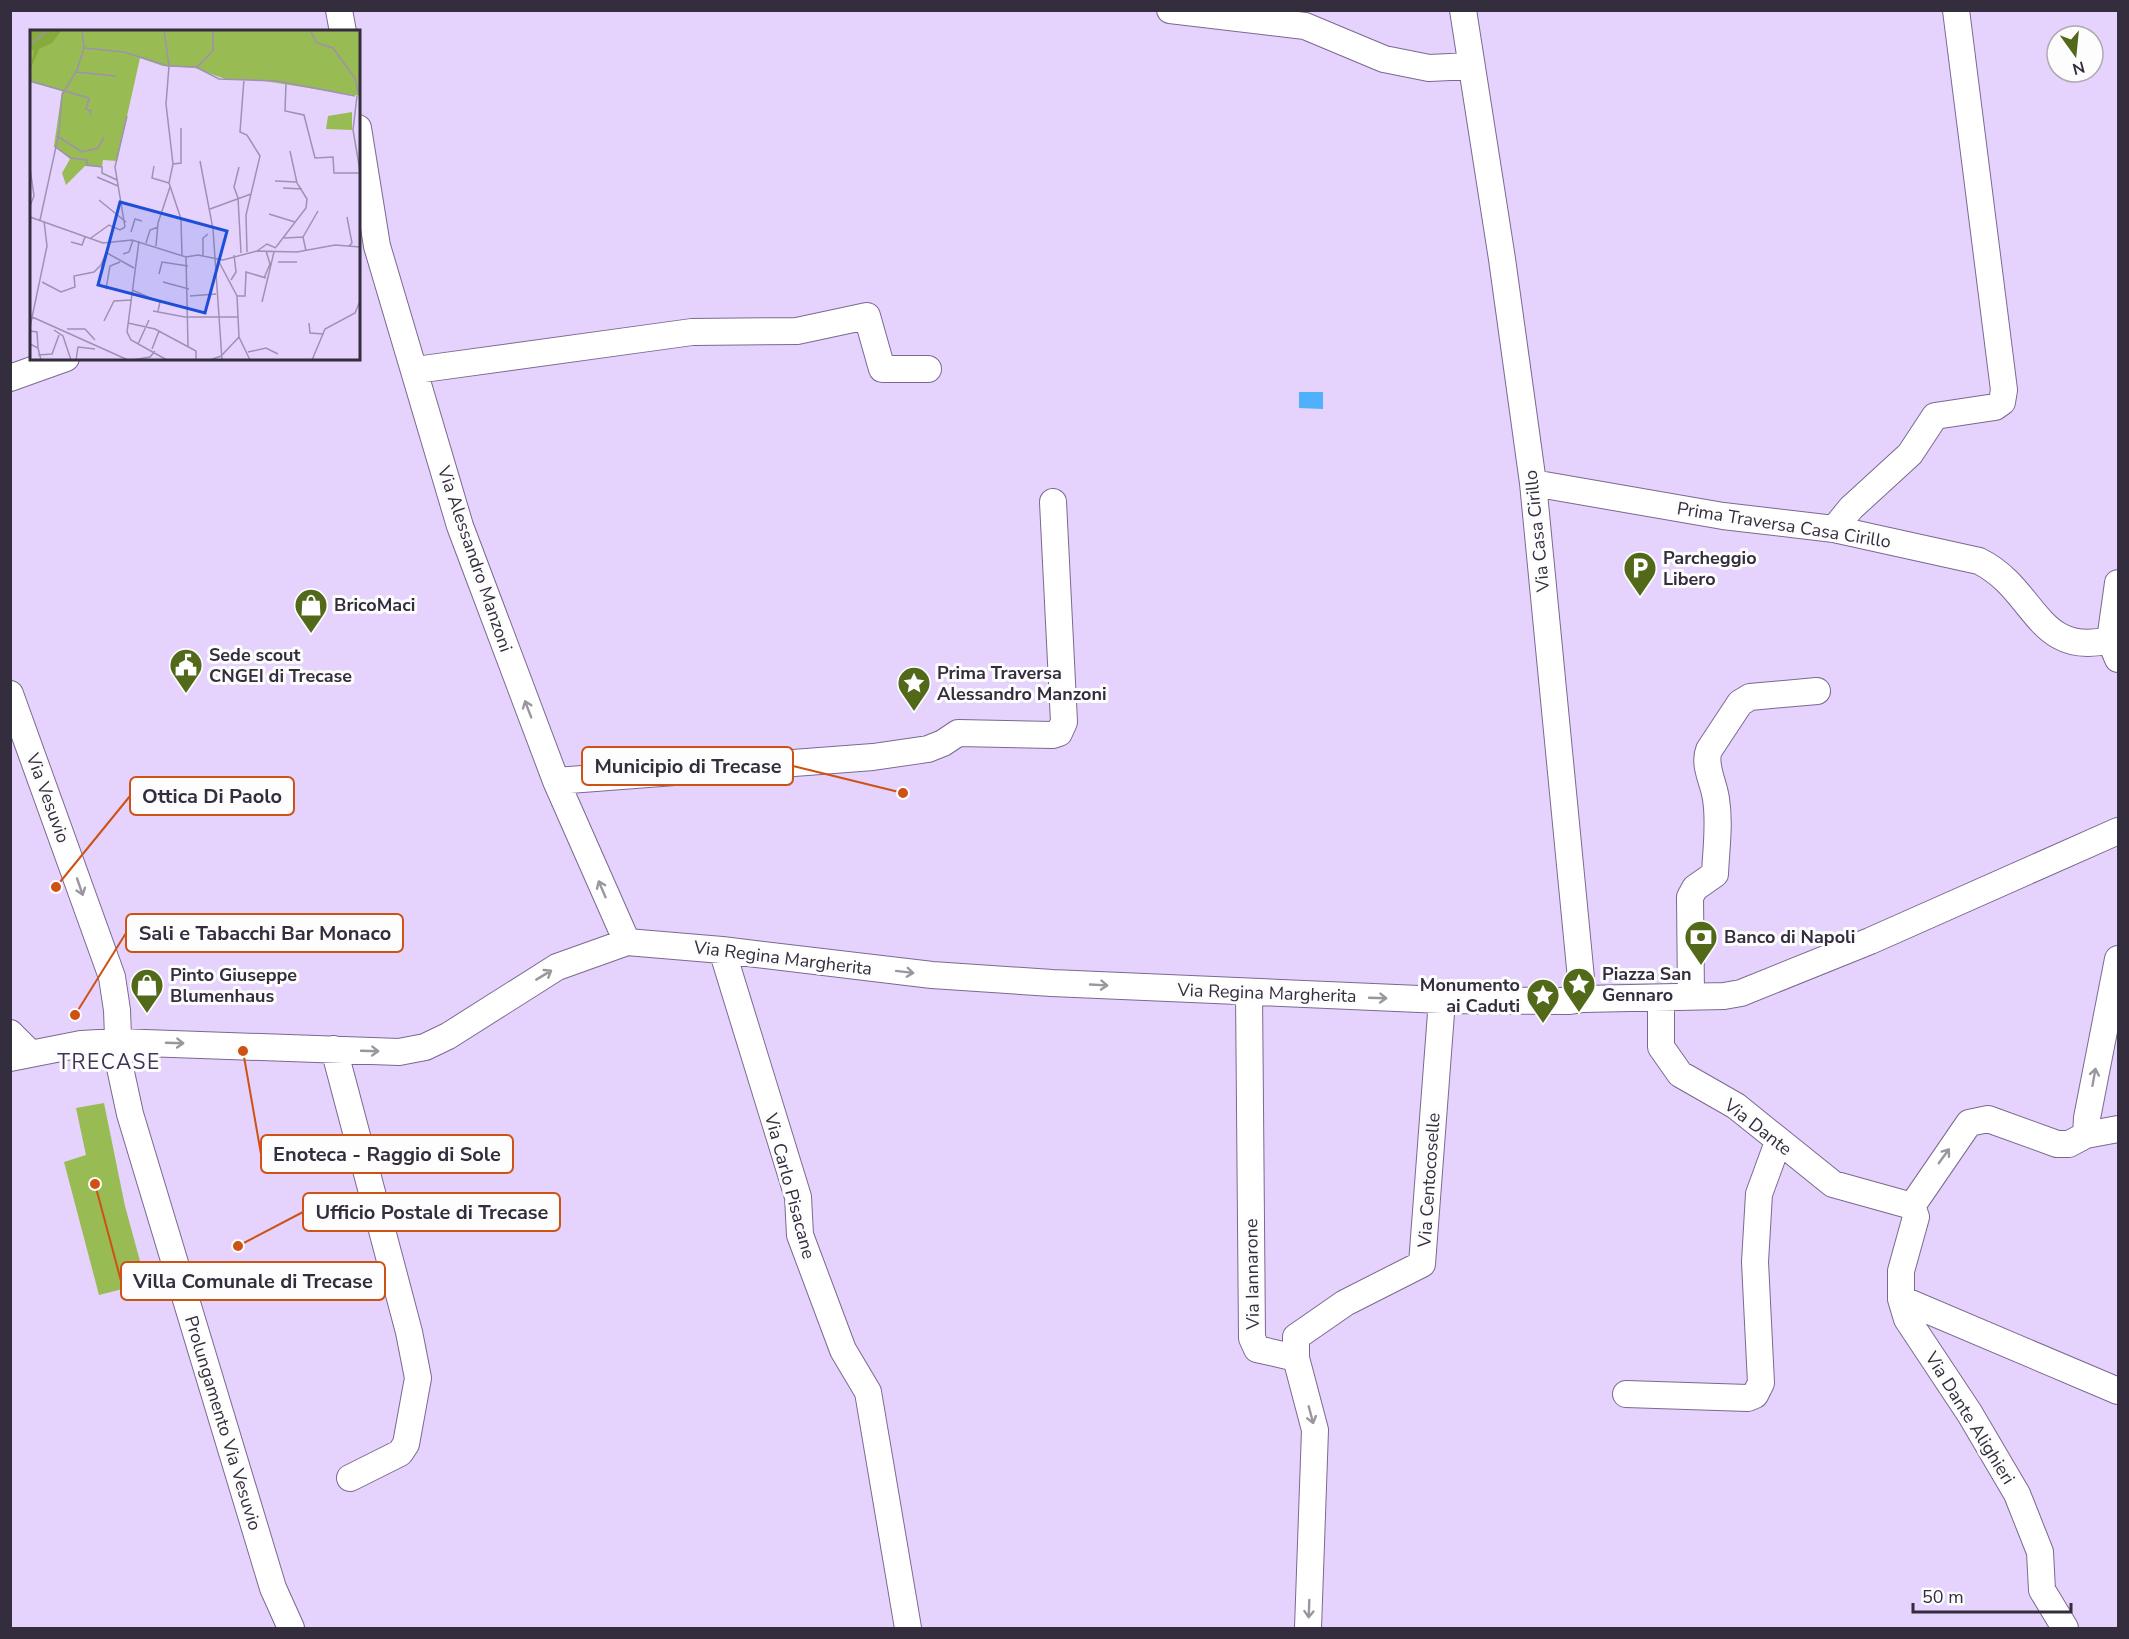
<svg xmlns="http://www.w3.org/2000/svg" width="2129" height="1639" font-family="'Nunito Sans',sans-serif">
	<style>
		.green { fill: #99bb53 }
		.water { fill: #4fb1fc }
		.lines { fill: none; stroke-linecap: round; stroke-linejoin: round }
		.minor-casing { stroke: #7a698f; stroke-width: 28 }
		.minor { stroke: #fff; stroke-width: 26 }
		.oneway { stroke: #9a969e }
		.labels { text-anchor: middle; stroke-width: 6; stroke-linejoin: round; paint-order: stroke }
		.street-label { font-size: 18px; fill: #342d3d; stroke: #fdfdfd }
		.poi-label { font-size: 18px; font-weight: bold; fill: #342d3d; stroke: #fdfdfd; text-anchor: start }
		.quarter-label { font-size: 21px; letter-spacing: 1.5px; fill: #423254; stroke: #fdfdfd }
		.inset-road { fill: none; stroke: #9e91b1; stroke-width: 1.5 }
		.view { fill: #1d4ed8; fill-opacity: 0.15; stroke: #1d4ed8; stroke-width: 3 }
		.inset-edge { fill: none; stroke: #342d3d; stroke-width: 3 }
		.leader { fill: none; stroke: #cd5213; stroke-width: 2 }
		.callout-dot { fill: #cd5213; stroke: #fdfdfd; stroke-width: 2 }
		.callout { fill: #fdfdfd; stroke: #cd5213; stroke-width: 2 }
		.callout-label { font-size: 20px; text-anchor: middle; font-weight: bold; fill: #342d3d }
	</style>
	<rect width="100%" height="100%" fill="#e5d3fe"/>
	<path class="green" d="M 104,1103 L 125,1206 L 146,1283 L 99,1295 L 64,1162 L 86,1155 L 76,1108 Z"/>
	<path class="water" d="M 1299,392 L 1323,392 L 1323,409 L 1299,408 Z"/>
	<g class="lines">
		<defs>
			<path id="minor" d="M 339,10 L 343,32
				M 1170,10 L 1305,26 L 1384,59 L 1429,68 L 1471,66
				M 1463,10 L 1502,259 L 1533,483 L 1583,999
				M 358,128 L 377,246 L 460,526 L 556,781 L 627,942
				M 416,370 L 692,332 L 797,331 L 867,316 L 882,369 L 928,369
				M 10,378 L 66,358
				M 1533,483 L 1723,516 L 1834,529 L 1979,561 C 2036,589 2036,658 2110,640
				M 1834,529 L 1851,508 L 1910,454 L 1935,416 L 1995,407 L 2002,402 L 2004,390 L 1956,10
				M 2118,583 L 2110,640 L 2118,659
				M 10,694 L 112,977 L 117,1010 L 119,1063 L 130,1114 L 273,1588 L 291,1628
				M 556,781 L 873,757 L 928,749 L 943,743 L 958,733 L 1053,735 L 1059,733 L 1064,722 L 1053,502
				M 722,950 L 798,1197 L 800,1235 L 843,1350 L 868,1392 L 908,1628
				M 1249,992 L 1252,1338 L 1257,1349 L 1296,1358
				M 1691,996 L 1690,897 L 1695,888 L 1715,874 C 1716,850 1720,824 1716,799 C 1714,783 1703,765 1709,750 L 1740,703 L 1750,697 L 1817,691
				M 1661,998 L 1661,1047 L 1680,1074 L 1736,1106 L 1833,1184 L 1912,1206
				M 10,1033 L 30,1053
				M 334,1049 L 409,1332 L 418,1378 L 406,1444 L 400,1453 L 350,1478
				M 10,1058 L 81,1044 L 117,1042 L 399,1052 L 425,1047 L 448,1036 L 557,967 L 627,942 L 722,950 L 932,975 L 1052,983 L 1442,1000 L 1570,1001 L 1583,999 L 1724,996 L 1741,993 L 1870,941 L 2118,831
				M 2086,1135 L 2087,1118 L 2118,959
				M 1912,1206 L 1916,1217 L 1901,1271 L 1901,1299 L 1907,1319 L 1970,1414 L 2017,1494 L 2040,1552 L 2042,1590 L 2065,1628
				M 1912,1206 L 1969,1123 L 1988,1119 L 2057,1144 L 2069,1144 L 2086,1135 L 2118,1129
				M 1901,1299 L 2118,1391
				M 1626,1394 L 1748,1398 L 1755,1395 L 1761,1383 L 1755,1262 L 1759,1194 L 1778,1142
				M 1308,1628 L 1315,1430 L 1296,1358 L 1296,1337 L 1345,1303 L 1422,1264 L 1442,1000"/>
		</defs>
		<use href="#minor" class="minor-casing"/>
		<use href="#minor" class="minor"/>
	</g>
	<defs><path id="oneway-shaft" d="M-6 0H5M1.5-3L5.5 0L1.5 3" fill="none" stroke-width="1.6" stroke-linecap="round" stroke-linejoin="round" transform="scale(1.5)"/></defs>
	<g class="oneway">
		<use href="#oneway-shaft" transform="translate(528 709) rotate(-111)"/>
		<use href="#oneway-shaft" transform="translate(80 887) rotate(71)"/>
		<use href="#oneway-shaft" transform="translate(602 889) rotate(-113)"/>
		<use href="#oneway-shaft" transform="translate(905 972) rotate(7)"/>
		<use href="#oneway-shaft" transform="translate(544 975) rotate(-31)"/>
		<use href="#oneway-shaft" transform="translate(1099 985) rotate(3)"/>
		<use href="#oneway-shaft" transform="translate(1378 998) rotate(2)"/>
		<use href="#oneway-shaft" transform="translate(175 1043) rotate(2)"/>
		<use href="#oneway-shaft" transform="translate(370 1051) rotate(2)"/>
		<use href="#oneway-shaft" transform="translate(2094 1077) rotate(-80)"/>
		<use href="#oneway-shaft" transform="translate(1944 1156) rotate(-54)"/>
		<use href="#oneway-shaft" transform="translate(1311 1415) rotate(75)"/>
		<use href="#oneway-shaft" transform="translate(1309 1609) rotate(92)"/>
	</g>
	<defs>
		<symbol id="parking-pin" viewBox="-11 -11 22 30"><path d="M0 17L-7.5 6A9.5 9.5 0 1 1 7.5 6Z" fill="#516919" stroke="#fdfdfd"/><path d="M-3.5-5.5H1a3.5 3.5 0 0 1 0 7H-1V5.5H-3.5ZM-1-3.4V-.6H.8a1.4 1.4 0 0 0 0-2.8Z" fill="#fff"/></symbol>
		<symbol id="shop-pin" viewBox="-11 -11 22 30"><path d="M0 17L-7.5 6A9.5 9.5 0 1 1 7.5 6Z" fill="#516919" stroke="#fdfdfd"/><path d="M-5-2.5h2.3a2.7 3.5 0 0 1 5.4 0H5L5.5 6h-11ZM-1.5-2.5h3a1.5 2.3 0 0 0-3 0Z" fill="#fff"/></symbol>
		<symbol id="civic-pin" viewBox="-11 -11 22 30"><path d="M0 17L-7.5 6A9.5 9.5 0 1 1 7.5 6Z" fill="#516919" stroke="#fdfdfd"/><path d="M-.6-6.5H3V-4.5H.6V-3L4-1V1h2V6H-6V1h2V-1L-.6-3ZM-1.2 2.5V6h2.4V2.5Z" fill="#fff"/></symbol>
		<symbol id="sight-pin" viewBox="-11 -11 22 30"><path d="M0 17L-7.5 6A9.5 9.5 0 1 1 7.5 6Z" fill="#516919" stroke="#fdfdfd"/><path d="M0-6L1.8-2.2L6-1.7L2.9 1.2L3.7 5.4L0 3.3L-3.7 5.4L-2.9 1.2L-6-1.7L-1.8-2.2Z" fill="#fff"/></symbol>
		<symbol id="bank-pin" viewBox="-11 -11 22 30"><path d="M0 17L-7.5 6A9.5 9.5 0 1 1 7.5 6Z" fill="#516919" stroke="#fdfdfd"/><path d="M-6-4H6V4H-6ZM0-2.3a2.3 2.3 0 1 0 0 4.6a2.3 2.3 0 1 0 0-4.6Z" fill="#fff"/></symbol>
	</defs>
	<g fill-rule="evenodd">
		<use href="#parking-pin" x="1621" y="549" width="38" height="52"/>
		<use href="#shop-pin" x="292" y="586" width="38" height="52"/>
		<use href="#civic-pin" x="167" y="646" width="38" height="52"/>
		<use href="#sight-pin" x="895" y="664" width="38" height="52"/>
		<use href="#bank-pin" x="1682" y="918" width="38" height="52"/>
		<use href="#sight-pin" x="1560" y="965" width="38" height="52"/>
		<use href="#shop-pin" x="128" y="966" width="38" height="52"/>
		<use href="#sight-pin" x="1524" y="976" width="38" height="52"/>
	</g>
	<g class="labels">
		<g class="street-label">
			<text transform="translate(1784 525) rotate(9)" y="6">Prima Traversa Casa Cirillo</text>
			<text transform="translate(1537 531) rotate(-96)" y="6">Via Casa Cirillo</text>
			<text transform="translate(475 559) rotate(71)" y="6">Via Alessandro Manzoni</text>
			<text transform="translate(48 798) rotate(70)" y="6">Via Vesuvio</text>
			<text transform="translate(783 958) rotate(7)" y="6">Via Regina Margherita</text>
			<text transform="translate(1267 993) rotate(2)" y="6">Via Regina Margherita</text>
			<text transform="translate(1758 1127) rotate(38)" y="6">Via Dante</text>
			<text transform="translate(1429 1180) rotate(-86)" y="6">Via Centocoselle</text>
			<text transform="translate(790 1186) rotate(75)" y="6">Via Carlo Pisacane</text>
			<text transform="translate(1252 1274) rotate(-91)" y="6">Via Iannarone</text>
			<text transform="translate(1970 1418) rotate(58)" y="6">Via Dante Alighieri</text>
			<text transform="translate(223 1423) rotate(73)" y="6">Prolungamento Via Vesuvio</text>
		</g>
		<g class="poi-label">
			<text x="1663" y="564">Parcheggio<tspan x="1663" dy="21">Libero</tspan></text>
			<text x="334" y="611">BricoMaci</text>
			<text x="209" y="661">Sede scout<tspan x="209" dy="21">CNGEI di Trecase</tspan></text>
			<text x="937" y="679">Prima Traversa<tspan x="937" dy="21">Alessandro Manzoni</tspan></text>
			<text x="1724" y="943">Banco di Napoli</text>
			<text x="1602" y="980">Piazza San<tspan x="1602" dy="21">Gennaro</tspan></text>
			<text x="170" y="981">Pinto Giuseppe<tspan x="170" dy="21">Blumenhaus</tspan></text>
			<text x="1520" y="991" text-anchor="end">Monumento<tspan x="1520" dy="21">ai Caduti</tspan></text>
		</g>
		<g class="quarter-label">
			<text x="109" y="1069">TRECASE</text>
		</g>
	</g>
	<g transform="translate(30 30)">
		<rect width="330" height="330" fill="#e5d3fe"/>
		<path d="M 0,0 L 330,0 L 330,66 L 228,50 L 198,50 L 165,38 L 133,36 L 110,28 L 87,131 L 73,130 L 72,137 L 55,136 L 36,155 L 32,143 L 40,129 L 24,116 L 32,61 L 0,52 ZM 322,82 L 322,100 L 296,99 L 298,86 Z" fill="#99bb53"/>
		<path d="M 0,0 L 32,0 L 22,13 L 9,19 L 0,40 L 4,21 L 0,19 Z" fill="#87aa3c"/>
		<path class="inset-road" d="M 52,0 L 54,18M 134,0 L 139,36 L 136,74 L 143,134 L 139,153 L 151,189 L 152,226M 280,0 L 287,13 L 303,18 L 325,48 L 328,62M 0,15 L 18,0M 54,18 L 94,22 L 138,36 L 166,37 L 189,49 L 247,51 L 325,66M 167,37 L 183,21 L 183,0M 46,42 L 86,46M 214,49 L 210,102 L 217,105 L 230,126 L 216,185 L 217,222M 0,51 L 59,68 L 56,79 L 61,81 L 60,85M 256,53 L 255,81 L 274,85 L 285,128 L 303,127 L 304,143 L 330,143M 327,66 L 323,100 L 330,141M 27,106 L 52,122 L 68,118 L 74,107M 24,116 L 41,128 L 57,130 L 57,135 L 72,137 L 72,143 L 87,150M 170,131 L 183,199 L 192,330M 143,134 L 151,133 L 151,98M 124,136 L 122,148 L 139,153M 209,137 L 204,157 L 208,168 L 211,223M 0,138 L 4,166 L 0,176M 67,147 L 88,156M 245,151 L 267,152M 253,158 L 272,159M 69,170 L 96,192M 180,179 L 221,164M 239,184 L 265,192M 0,187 L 73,213 L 102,210 L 156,227 L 168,225 L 193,230 L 227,221 L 267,222 L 305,215 L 330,217M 317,187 L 322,213 L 319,216M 10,190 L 29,103 L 32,65 L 47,40 L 54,18M 95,197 L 85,137 L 97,86M 101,202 L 105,189 L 112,191M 273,207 L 288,181M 61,208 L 79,195 L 90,200 L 95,197M 254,208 L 273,207 L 276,221M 109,211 L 97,302 L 101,310 L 137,330M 41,212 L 52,215 L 55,207M 116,213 L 120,200 L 128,197M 126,216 L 128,193 L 140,157M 246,217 L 276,178 L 277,169 L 267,153 L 260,121M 227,221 L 237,214 L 246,218M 77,223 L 104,238M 93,224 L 99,222 L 103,210M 173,226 L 173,208 L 178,204M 156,227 L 158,317M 188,230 L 207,266 L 209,307 L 220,330M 248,232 L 267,232M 129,244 L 132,232 L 158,236M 234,248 L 240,234 L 236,221M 201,250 L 206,242 L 204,225M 12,252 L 31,262 L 45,257 L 44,246 L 64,242 L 71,235 L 80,213M 133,252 L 159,259M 76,259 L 80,236 L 90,232M 102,260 L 130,272 L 128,281M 160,266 L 186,264M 207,266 L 215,266 L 216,242 L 236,248M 232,272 L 244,222M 123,281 L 155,287 L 208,287M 0,286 L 98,330M 74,291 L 84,271 L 101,270M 98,293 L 125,299 L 166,321 L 166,330M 279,293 L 280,303 L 294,304M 0,297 L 17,216 L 14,191M 37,299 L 55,299 L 65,310M 24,300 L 33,306 L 41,330M 0,301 L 7,302 L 8,318M 0,314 L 8,318 L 11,330M 108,314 L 119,290M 122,319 L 129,301M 218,322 L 236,318 L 248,324M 8,325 L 22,324 L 29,305M 46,330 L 48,317 L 65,319M 102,330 L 120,327 L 125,321M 180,330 L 191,326 L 209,307M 282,330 L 295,299 L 325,283 L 330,271"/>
		<path class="view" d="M 90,172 L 197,201 L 175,283 L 68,255 Z"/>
		<rect width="330" height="330" class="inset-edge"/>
	</g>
	<path class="leader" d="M903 793L793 766M56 887L130 796M75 1015L126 933M243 1051L261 1154M238 1246L303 1212M95 1184L121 1281"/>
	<g class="callout-dot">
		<circle cx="903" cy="793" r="6"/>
		<circle cx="56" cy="887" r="6"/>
		<circle cx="75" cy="1015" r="6"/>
		<circle cx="243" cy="1051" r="6"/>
		<circle cx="238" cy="1246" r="6"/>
		<circle cx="95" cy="1184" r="6"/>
	</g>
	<g class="callout">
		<rect x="582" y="747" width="211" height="38" rx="6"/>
		<rect x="130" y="777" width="164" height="38" rx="6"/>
		<rect x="126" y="914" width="277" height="38" rx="6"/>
		<rect x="261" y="1135" width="252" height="38" rx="6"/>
		<rect x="303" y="1193" width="257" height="38" rx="6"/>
		<rect x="121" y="1262" width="264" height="38" rx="6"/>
	</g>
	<g class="callout-label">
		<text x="688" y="773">Municipio di Trecase</text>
		<text x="212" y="803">Ottica Di Paolo</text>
		<text x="265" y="940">Sali e Tabacchi Bar Monaco</text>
		<text x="387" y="1161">Enoteca - Raggio di Sole</text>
		<text x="432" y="1219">Ufficio Postale di Trecase</text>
		<text x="253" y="1288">Villa Comunale di Trecase</text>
	</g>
	<rect width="2129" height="1639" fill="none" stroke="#342d3d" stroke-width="24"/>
	<g transform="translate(2075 54) rotate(165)"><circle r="28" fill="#fdfdfd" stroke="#adaab0" stroke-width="1.5"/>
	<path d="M0-4.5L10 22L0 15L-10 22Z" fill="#516919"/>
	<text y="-9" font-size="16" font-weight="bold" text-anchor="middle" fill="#342d3d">N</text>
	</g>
	<path d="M1913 1603v9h158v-9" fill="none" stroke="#342d3d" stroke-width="3"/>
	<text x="1922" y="1603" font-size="18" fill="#342d3d" stroke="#fdfdfd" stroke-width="4.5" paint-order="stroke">50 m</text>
</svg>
